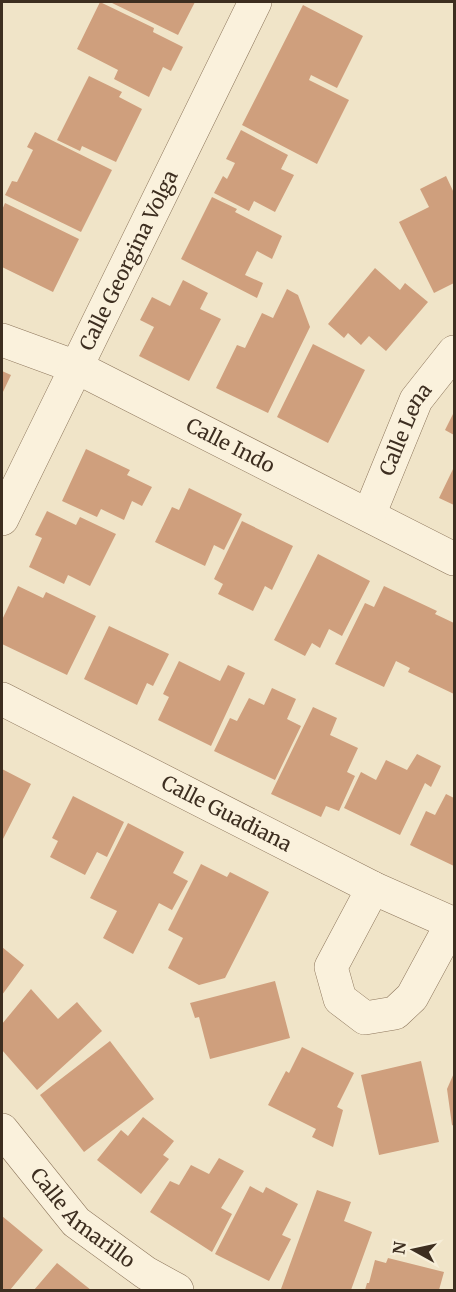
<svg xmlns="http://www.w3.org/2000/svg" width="456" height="1292" font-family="Merriweather,serif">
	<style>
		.building { fill: #cf9f7d }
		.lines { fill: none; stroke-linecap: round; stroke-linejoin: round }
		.minor-casing { stroke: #8d765c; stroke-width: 34 }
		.minor { stroke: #faf1dc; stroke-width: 33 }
		.labels { text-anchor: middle; stroke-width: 4.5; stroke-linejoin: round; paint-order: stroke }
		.street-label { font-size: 20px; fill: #3d2e20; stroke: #f7eed8 }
	</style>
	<rect width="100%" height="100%" fill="#f0e4c8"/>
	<path class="building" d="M 100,2 L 154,28 L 153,32 L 183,47 L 171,71 L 163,67 L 149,97 L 114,79 L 118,70 L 77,49 Z
		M 110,2 L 195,2 L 178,35 Z
		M 303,5 L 363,36 L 337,88 L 311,75 L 309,80 L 349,100 L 317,164 L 242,125 Z
		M 89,76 L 122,92 L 119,97 L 142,109 L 116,162 L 82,146 L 80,151 L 57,140 Z
		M 241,130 L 288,155 L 281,169 L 294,175 L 275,212 L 254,201 L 249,211 L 214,193 L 223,176 L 227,179 L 235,163 L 226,159 Z
		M 35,132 L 112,170 L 81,232 L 5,195 L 12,181 L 17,182 L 33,150 L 27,147 Z
		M 446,176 L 454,193 L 454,283 L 434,293 L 399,222 L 429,207 L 420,189 Z
		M 212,197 L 237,209 L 235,212 L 282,236 L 272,259 L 257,251 L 245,275 L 263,283 L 257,298 L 181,259 Z
		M 5,203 L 79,239 L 53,292 L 2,267 L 2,210 Z
		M 375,268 L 400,290 L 405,283 L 428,302 L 386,351 L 369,336 L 361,345 L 348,333 L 344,338 L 328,324 Z
		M 183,280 L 208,293 L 200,309 L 221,319 L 189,381 L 139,356 L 154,327 L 140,320 L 152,297 L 170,306 Z
		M 287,289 L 298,295 L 310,327 L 268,413 L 216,388 L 237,345 L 245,348 L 262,313 L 273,318 Z
		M 313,344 L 365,370 L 328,443 L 277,417 Z
		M 2,371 L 11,375 L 2,394 Z
		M 453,414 L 454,415 L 454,435 L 445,430 Z
		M 86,449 L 130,470 L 127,475 L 152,487 L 142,506 L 132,501 L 124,520 L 101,509 L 97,517 L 62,501 Z
		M 454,467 L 454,505 L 439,498 Z
		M 189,488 L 242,514 L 224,550 L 214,545 L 205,566 L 155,542 L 172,507 L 179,510 Z
		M 47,511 L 76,525 L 80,517 L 116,534 L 90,586 L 68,575 L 64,584 L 29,567 L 42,538 L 35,535 Z
		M 242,521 L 293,546 L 272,590 L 265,586 L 253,611 L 218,594 L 223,584 L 214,579 Z
		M 318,554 L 370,581 L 342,636 L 329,629 L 320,648 L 312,643 L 305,656 L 274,640 Z
		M 18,586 L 43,598 L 46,592 L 96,616 L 67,675 L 2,644 L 2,620 Z
		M 384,586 L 437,611 L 435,614 L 454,623 L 454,694 L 408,672 L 410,668 L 396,661 L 384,687 L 335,664 L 365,603 L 374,607 Z
		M 109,626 L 169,654 L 153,686 L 147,683 L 137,705 L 84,679 Z
		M 179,661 L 220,681 L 228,665 L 245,673 L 211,746 L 158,720 L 169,697 L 163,694 Z
		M 272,688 L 296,699 L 287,719 L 301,726 L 275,780 L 214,751 L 230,718 L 237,721 L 249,698 L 264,705 Z
		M 313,707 L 337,718 L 330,735 L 358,748 L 347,772 L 355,776 L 339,811 L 326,806 L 321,817 L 271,794 Z
		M 417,754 L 441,766 L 431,787 L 425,783 L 400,835 L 344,808 L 361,772 L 376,780 L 386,760 L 407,770 Z
		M 2,769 L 31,784 L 2,841 Z
		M 446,794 L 454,798 L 454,866 L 410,845 L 426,811 L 435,815 Z
		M 73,796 L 124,822 L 107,857 L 97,852 L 85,875 L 50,857 L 58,841 L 52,838 Z
		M 128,823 L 184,852 L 173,873 L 188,881 L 172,910 L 159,903 L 133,954 L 103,938 L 117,911 L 90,898 Z
		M 201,864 L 227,877 L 230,872 L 269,892 L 225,978 L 199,985 L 168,968 L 183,938 L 168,930 Z
		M 2,947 L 24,965 L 2,995 Z
		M 275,981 L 290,1038 L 210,1059 L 199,1017 L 195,1018 L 190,1003 Z
		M 31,989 L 58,1019 L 77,1002 L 102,1031 L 37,1090 L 2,1050 L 2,1024 Z
		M 110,1041 L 154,1099 L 84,1152 L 40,1095 Z
		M 302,1047 L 354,1073 L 337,1107 L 343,1110 L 333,1147 L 312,1137 L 316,1129 L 268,1105 L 286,1071 L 289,1073 Z
		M 421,1061 L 439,1142 L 379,1155 L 361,1075 Z
		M 454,1073 L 454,1126 L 452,1125 L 447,1089 Z
		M 143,1117 L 174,1141 L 163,1155 L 169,1159 L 141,1194 L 97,1160 L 121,1130 L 128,1136 Z
		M 219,1158 L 244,1171 L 221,1208 L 232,1214 L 212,1252 L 150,1212 L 170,1181 L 179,1185 L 191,1165 L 209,1174 Z
		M 250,1186 L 263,1193 L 266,1187 L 298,1204 L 282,1235 L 291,1239 L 269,1281 L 215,1254 Z
		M 317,1190 L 351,1202 L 344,1221 L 372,1232 L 351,1290 L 281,1289 Z
		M 2,1216 L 43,1250 L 10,1290 L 2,1290 Z
		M 388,1258 L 444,1272 L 439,1290 L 365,1290 L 367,1283 L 369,1283 L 375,1260 L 386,1263 Z
		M 57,1263 L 91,1290 L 34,1290 Z"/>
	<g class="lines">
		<defs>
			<g id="minor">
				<path id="s1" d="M 2,340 L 76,367 L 454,559"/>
				<path id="s2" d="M 369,515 L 416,400 L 454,352"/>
				<path id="s3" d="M 2,519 L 255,2"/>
				<path id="s4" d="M 2,699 L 373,888 L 454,924"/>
				<path d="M 373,888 L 331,967 L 340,999 L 365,1018 L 395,1013 L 412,997 L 452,923"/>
				<path id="s5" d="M 2,1130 L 76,1222 L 146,1273 L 177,1290"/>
			</g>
		</defs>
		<use href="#minor" class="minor-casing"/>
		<use href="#minor" class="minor"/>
	</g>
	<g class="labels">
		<g class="street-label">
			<text dy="7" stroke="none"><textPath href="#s3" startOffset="288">Calle Georgina Volga</textPath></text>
			<text dy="7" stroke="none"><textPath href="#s2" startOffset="93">Calle Lena</textPath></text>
			<text dy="7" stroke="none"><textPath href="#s1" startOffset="252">Calle Indo</textPath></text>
			<text dy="7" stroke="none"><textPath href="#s4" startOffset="252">Calle Guadiana</textPath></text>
			<text dy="7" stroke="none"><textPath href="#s5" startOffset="120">Calle Amarillo</textPath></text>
		</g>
	</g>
	<rect width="456" height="1292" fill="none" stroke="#3d2e20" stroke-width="6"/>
	<g transform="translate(414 1250) rotate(278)" stroke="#f7eed8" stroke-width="4.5" paint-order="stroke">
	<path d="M0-4.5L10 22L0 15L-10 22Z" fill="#3d2e20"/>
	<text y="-9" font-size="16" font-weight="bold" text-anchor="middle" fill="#3d2e20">N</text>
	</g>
</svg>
